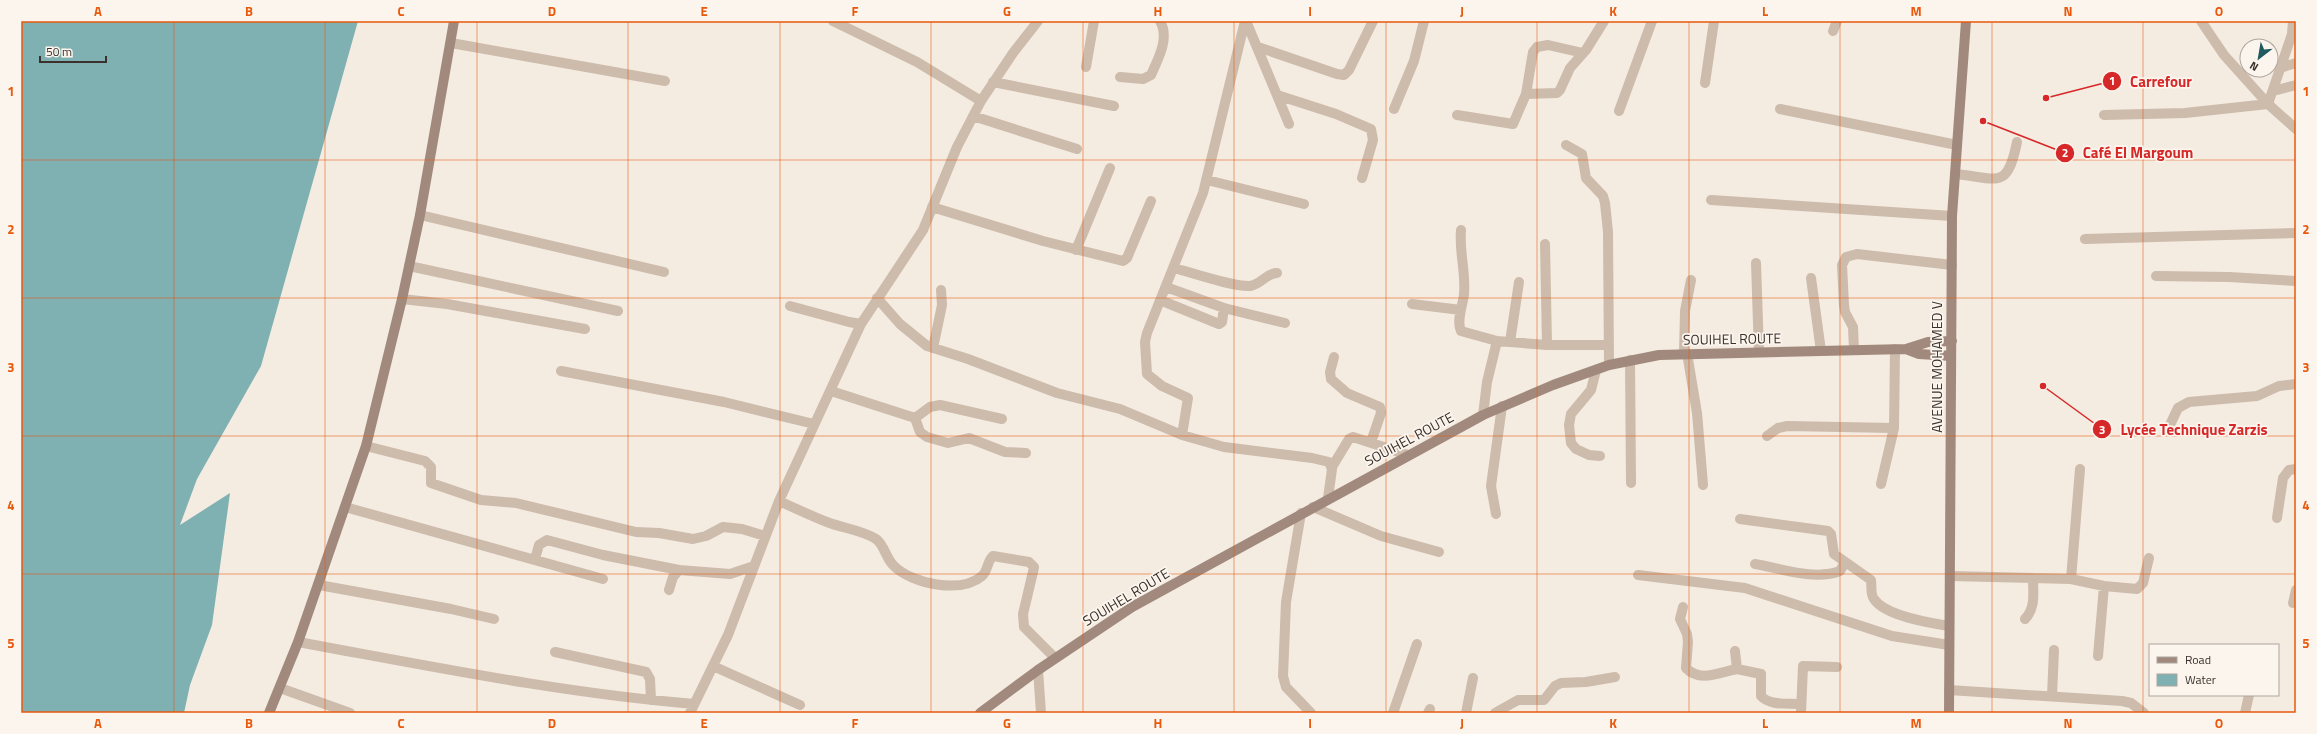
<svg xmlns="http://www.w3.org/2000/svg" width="2317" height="734" font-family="'Titillium Web',sans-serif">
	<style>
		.water { fill: #7fb0b2 }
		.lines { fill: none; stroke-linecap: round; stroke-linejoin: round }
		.street { stroke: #cdbbac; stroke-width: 10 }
		.secondary { stroke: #a18a7d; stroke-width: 10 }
		.grid { fill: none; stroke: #e8590c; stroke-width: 1; stroke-opacity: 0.55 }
		.labels { text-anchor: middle; stroke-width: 3.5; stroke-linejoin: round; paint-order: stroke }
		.street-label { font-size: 14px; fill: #3b302b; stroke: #fbf5ee }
		.leader { fill: none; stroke: #d62828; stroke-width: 1.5 }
		.callout-dot { fill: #d62828; stroke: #fbf5ee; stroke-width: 1.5 }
		.mark-label { font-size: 12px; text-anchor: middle; font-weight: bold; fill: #fff }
		.callout-label { font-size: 15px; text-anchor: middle; font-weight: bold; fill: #d62828; stroke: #fbf5ee; stroke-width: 3.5; stroke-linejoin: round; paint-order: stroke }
		.neatline { fill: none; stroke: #e8590c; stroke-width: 1.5 }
		.grid-label { font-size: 13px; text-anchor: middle; font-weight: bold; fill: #e8590c }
	</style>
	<rect width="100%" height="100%" fill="#f4ebe1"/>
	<path class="water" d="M 21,21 L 358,21 L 261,366 L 197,479 L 180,525 L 230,493 L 212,625 L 190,685 L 184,713 L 21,713 Z"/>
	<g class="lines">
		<path class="street" d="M 833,21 L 917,62 L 981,101
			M 1246,21 L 1289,124
			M 2201,21 L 2224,55 L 2268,104 L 2296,129
			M 1833,31 L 1837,21
			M 451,43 L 665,81
			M 1258,47 L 1337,74 L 1344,75 L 1349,70 L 1373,21
			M 1086,67 L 1094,21
			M 2280,68 L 2296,63
			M 1120,77 L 1143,79 L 1151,75 C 1158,59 1170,38 1160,21
			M 993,82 L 1114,106
			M 1705,83 L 1714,21
			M 2273,91 L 2296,85
			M 1526,94 L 1533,52 L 1537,47 L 1548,45 L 1583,53
			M 1277,95 L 1336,114 L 1371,129 L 1373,140 L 1362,178
			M 1394,109 L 1414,61 L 1424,21
			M 1780,109 L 1957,145
			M 1619,111 L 1652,21
			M 1457,115 L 1513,124 L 1526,94 L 1557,93 L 1560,90 L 1570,68 L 1586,50 L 1604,21
			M 2104,115 L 2185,113 L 2268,104 L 2292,34 L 2293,21
			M 973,116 L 1077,149
			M 1566,145 L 1582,154 L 1586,178 L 1603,196 L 1605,203 L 1608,232 L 1609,365
			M 1955,174 C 1998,178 2007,191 2017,142
			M 1207,180 L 1304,204
			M 1711,200 L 1952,216
			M 932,207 L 1043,241 L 1123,261 L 1127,258 L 1151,201
			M 420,215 L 664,272
			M 1461,230 C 1459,252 1466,272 1464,294 C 1463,305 1456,321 1461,331 L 1497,341 L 1547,345 L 1608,345
			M 2085,239 L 2296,233
			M 1545,244 L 1547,345
			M 1076,250 L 1110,168
			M 1756,263 L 1759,352
			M 409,266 L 618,311
			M 1174,268 C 1193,273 1233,287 1250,286 C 1262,284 1266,273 1277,273
			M 2156,276 L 2229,277 L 2296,281
			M 1811,278 L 1821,351
			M 877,298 L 900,324 L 927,346 L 968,359 L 1057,393 L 1120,409 L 1182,435 L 1224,447 L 1312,458 L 1329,462 L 1332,469 L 1328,498
			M 402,299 L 447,304 L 585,329
			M 1160,300 L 1219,324 L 1222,322 L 1224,308 L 1166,287
			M 1412,304 L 1461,310
			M 790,306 L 849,322 L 861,324
			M 1224,308 L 1285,323
			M 1510,342 L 1519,282
			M 933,348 L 942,305 L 941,290
			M 1854,350 L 1853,327 L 1845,312 L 1844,305 L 1842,265 L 1846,257 L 1857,254 L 1952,265
			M 1687,353 L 1697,413 L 1703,485
			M 1684,354 L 1685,311 L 1691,280
			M 1334,357 L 1330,372 L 1331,379 L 1347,393 L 1380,407 L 1381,413 L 1371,442
			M 1630,360 L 1631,483
			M 1596,370 L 1591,390 L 1571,414 L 1569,425 L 1571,443 L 1576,449 L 1589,455 L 1600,456
			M 561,371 L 724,402 L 814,424
			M 831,391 L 915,418 L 920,432 L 927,437 L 948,443 L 969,438 L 1005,452 L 1026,453
			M 1483,415 L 1487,382 L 1497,341
			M 915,418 L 930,407 L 940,405 L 1002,419
			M 2168,429 L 2178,408 L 2189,402 L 2257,396 L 2279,386 L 2296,384
			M 1182,435 L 1188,398 L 1162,386 L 1147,374 L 1145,342 L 1147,333 L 1203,193 L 1245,21
			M 1767,436 L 1778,428 L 1787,426 L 1894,428
			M 366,446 L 425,461 L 431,467 L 431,483 L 481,500 L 516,503 L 636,532 L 659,533 L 693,539 L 706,536 L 723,527 L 742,529 L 765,536
			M 1332,467 L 1349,439 L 1353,437 L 1408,455
			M 1881,484 L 1894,428 L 1895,349
			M 779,501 C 795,508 811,516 827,522 C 842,528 862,530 876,539 C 884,544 886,559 894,566 C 912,584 961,594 982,576 C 988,571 987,561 993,556 L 1029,562 L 1034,567 L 1033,572 L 1023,614 L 1024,627 L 1055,658
			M 345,507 L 603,579
			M 1313,507 L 1381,536 L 1439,552
			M 1301,513 L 1286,602 L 1283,676 L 1286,687 L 1311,713
			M 1496,514 L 1491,486 L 1502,406
			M 2277,518 L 2283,478 L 2289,470 L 2296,469
			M 1740,519 L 1828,531 L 1831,534 L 1834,554 L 1871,580 C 1872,586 1870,594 1874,599 C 1885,616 1930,623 1949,626
			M 535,559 L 539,545 L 547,540 L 603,555 L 679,570
			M 1755,564 C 1780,568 1815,581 1840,571 L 1845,562
			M 1638,575 L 1745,588 L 1892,636 L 1949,645
			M 1950,576 L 2071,579 L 2104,586 L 2137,589 L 2143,583 L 2149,558
			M 2071,579 L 2080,469
			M 319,585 L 451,609 L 494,619
			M 669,590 L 673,577 L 679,570 L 730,574 L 754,566
			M 2293,603 L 2296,590
			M 1683,607 L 1680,619 L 1687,634 L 1688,642 L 1686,668 C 1700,683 1720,672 1737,669
			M 2025,619 C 2036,607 2033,594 2033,578
			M 298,642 C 430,666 561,693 694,704
			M 1735,651 L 1737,669 L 1761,674 L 1761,696 C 1770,706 1788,703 1801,704
			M 555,652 L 646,672 L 650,679 L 651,700
			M 2098,656 L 2104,586
			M 713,666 L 800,705
			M 1038,670 L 1041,713
			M 280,688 L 350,713
			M 1949,690 L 2122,701 L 2131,703 L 2144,713
			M 2052,696 L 2054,650
			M 690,713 L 728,635 L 779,501 L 861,324 L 923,230 L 957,147 L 981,101 L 1013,53 L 1038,21
			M 1393,713 L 1417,644
			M 1428,713 L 1430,709
			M 1466,713 L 1473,678
			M 1495,713 L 1518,700 L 1544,700 L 1555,686 L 1561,683 L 1586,682 L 1615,677
			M 1801,713 L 1803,666 L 1837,667
			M 2245,713 L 2249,695"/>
		<path class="secondary" d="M 1906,349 L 1919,354 L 1951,356
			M 269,713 L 298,642 L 366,446 L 402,299 L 420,215 L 454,21
			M 980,713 L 1038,670 L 1132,607 L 1483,415 L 1553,385 L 1609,365 L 1659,355 L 1906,349 L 1928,342 L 1952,341
			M 1949,713 L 1952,216 L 1966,21"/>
	</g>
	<path class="grid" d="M 174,21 L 174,713M 325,21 L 325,713M 477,21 L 477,713M 628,21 L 628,713M 780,21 L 780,713M 931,21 L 931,713M 1083,21 L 1083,713M 1234,21 L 1234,713M 1386,21 L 1386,713M 1537,21 L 1537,713M 1689,21 L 1689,713M 1840,21 L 1840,713M 1992,21 L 1992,713M 2143,21 L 2143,713M 21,160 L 2296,160M 21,298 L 2296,298M 21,436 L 2296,436M 21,574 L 2296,574"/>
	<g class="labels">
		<g class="street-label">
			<text transform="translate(1732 339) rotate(-1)" y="5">SOUIHEL ROUTE</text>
			<text transform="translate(1937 367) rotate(-90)" y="5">AVENUE MOHAMED V</text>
			<text transform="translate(1409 439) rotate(-28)" y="5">SOUIHEL ROUTE</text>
			<text transform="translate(1126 597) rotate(-31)" y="5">SOUIHEL ROUTE</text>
		</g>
	</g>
	<path class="leader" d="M2046 98L2112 81M1983 121L2065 153M2043 386L2102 429"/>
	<g class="callout-dot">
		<circle cx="2046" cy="98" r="4"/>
		<circle cx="1983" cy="121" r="4"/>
		<circle cx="2043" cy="386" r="4"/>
		<circle cx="2112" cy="81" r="10"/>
		<circle cx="2065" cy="153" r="10"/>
		<circle cx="2102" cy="429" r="10"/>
	</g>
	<g class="mark-label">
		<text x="2112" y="85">1</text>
		<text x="2065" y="157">2</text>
		<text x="2102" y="434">3</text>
	</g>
	<g class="callout-label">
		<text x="2161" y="87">Carrefour</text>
		<text x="2138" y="158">Café El Margoum</text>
		<text x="2194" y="435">Lycée Technique Zarzis</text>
	</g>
	<rect width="2317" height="734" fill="none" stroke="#fbf5ee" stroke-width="44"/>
	<rect x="2149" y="644" width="130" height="52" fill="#fbf5ee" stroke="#aea6a0"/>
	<rect x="2157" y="657" width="20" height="6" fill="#a18a7d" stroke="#aea6a0"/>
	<text x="2185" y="664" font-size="12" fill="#3b302b">Road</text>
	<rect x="2157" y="674" width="20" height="12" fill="#7fb0b2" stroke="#aea6a0"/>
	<text x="2185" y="684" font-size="12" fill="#3b302b">Water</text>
	<g transform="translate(2259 58) rotate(211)"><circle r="19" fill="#fbf5ee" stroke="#aea6a0"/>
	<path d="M0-3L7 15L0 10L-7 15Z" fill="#1f5a5e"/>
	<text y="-6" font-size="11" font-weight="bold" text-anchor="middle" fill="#3b302b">N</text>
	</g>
	<path d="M40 56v6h66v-6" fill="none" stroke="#3b302b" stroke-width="2"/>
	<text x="46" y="56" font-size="12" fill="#3b302b" stroke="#fbf5ee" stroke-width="3" paint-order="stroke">50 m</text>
	<rect x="22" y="22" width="2273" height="690" class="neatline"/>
	<g class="grid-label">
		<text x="98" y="16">A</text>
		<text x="249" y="16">B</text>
		<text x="401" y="16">C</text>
		<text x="552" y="16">D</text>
		<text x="704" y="16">E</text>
		<text x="855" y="16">F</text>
		<text x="1007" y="16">G</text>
		<text x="1158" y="16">H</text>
		<text x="1310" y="16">I</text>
		<text x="1462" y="16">J</text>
		<text x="1613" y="16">K</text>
		<text x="1765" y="16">L</text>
		<text x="1916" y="16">M</text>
		<text x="2068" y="16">N</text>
		<text x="2219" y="16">O</text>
		<text x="11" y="96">1</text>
		<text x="2306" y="96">1</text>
		<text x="11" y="234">2</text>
		<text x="2306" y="234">2</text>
		<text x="11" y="372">3</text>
		<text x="2306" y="372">3</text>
		<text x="11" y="510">4</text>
		<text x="2306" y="510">4</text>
		<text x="11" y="648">5</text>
		<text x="2306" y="648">5</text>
		<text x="98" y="728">A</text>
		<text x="249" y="728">B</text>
		<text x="401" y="728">C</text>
		<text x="552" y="728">D</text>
		<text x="704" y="728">E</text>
		<text x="855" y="728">F</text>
		<text x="1007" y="728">G</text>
		<text x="1158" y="728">H</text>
		<text x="1310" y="728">I</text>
		<text x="1462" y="728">J</text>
		<text x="1613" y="728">K</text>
		<text x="1765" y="728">L</text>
		<text x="1916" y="728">M</text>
		<text x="2068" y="728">N</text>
		<text x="2219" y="728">O</text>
	</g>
</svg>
